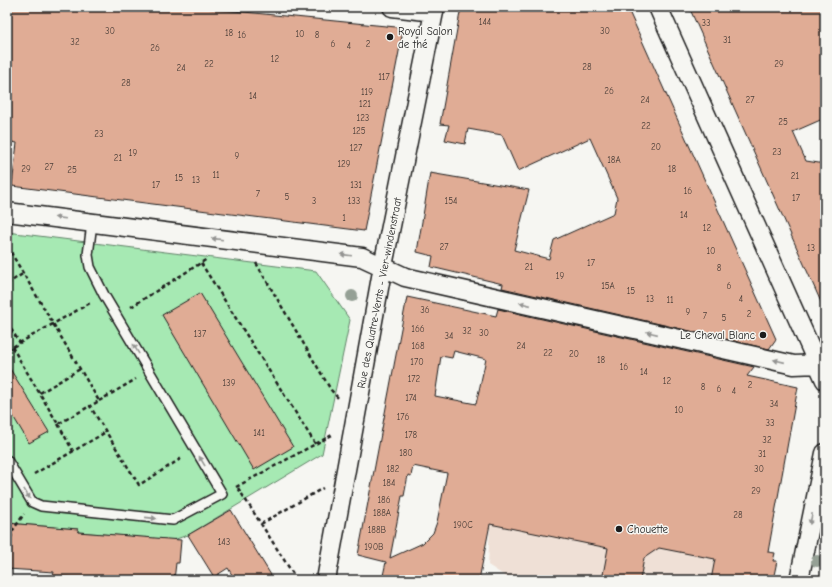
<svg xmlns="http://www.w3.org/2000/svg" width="832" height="587" font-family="'Comic Neue',sans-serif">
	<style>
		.built { fill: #efe0d6 }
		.green { fill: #a6e9b3; stroke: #618268 }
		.building { fill: #e0ac95; stroke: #1c1c1c; fill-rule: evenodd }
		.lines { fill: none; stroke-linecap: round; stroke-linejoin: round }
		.lane-casing { stroke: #1c1c1c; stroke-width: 12 }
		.street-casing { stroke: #1c1c1c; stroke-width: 21 }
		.path { stroke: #1c1c1c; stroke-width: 2.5; stroke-dasharray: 4 3; stroke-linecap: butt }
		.lane { stroke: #f6f6f2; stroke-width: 9 }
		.street { stroke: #f6f6f2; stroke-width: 18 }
		.tree { fill: #95a095 }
		.oneway { fill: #949492 }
		.poi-dot { fill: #1c1c1c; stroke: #f6f6f2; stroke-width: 1.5 }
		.labels { text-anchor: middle; stroke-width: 3; stroke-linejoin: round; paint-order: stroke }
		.number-label { font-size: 9px; fill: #4d403a }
		.poi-label { font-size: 11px; fill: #1c1c1c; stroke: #f6f6f2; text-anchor: start }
		.street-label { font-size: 11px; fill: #1c1c1c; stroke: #f6f6f2 }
	</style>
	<rect width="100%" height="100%" fill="#f6f6f2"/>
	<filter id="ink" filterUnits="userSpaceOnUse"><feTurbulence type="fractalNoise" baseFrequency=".025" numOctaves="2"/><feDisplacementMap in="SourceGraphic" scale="8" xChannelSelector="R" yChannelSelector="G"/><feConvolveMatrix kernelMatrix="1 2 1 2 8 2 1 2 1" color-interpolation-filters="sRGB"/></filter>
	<g filter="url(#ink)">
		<path class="built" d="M 495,481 L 775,553 L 773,561 L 777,561 L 773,580 L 511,580 L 488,565 L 490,525 Z"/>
		<path class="green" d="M 7,232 L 316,271 L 350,320 L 322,454 L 188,535 L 173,540 L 78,532 L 78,529 L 19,524 L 7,561 Z"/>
		<path class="building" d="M 7,7 L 193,7 L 396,27 L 402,36 L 364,231 L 12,186 L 17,143 L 7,141 Z
			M 461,7 L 627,7 L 776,339 L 769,349 L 502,288 L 503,284 L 431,267 L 433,256 L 417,252 L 430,173 L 529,190 L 514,250 L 549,259 L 554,240 L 614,213 L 617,198 L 590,138 L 518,171 L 502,135 L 468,129 L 465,144 L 445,140 L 449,125 L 440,124 Z
			M 689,7 L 825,7 L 825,118 L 793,132 L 806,161 L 825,164 L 825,311 Z
			M 200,293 L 293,447 L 254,470 L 162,315 Z
			M 407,297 L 496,316 L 498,309 L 754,367 L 747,376 L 798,387 L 768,552 L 775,553 L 773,561 L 777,561 L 773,580 L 711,580 L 715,559 L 659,548 L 644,558 L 640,580 L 602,580 L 608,548 L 490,524 L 479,580 L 382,580 L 386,562 L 358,555 ZM 454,351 L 486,359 L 476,404 L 435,396 L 441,356 L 452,358 ZM 413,466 L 447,473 L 437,522 L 433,533 L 423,543 L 390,558 L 402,496 L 404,496 L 408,475 L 411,476 Z
			M 7,364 L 49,432 L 29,443 L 7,406 Z
			M 231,510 L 274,580 L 235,580 L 228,568 L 214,577 L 188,535 Z
			M 7,523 L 78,529 L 78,532 L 181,540 L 179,563 L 176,563 L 174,580 L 103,580 L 53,576 L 54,572 L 7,569 Z"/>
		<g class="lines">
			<defs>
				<path id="lane" d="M 7,460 L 32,502 L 41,506 L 173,520 L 222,494 L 104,295 L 90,267 L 88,255 L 92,223"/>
				<path id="street" d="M 392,7 L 434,12
					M 658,7 L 825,380
					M 7,212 L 362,257 L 405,277 L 794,365 L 818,364
					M 326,580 L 383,266 L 435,7
					M 799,580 L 825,453"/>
			</defs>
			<use href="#lane" class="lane-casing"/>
			<use href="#street" class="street-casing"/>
			<path class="path" d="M 7,246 L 99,401 L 90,406 L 139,485 L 182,458
				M 201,263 L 316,445
				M 256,263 L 331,390 L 339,399
				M 7,284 L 24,273
				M 131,307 L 207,259
				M 7,323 L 20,343
				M 12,347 L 58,424 L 90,406
				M 7,350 L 90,303
				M 40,393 L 80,369
				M 99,401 L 136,379
				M 58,424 L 73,451
				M 34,474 L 106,432
				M 236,487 L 332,435
				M 238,488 L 297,580
				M 261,524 L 323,488
				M 7,552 L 13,530 L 24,514"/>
			<use href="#lane" class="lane"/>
			<use href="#street" class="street"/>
		</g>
		<g class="tree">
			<circle cx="352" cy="296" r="6"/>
			<circle cx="817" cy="561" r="6"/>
		</g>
		<defs><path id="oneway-solid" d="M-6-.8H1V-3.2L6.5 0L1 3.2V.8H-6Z"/></defs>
		<g class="oneway">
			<use href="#oneway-solid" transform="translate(60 218) rotate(-173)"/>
			<use href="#oneway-solid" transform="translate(217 239) rotate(-173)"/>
			<use href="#oneway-solid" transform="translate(346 255) rotate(-173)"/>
			<use href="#oneway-solid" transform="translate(525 304) rotate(-167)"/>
			<use href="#oneway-solid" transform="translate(652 333) rotate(-167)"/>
			<use href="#oneway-solid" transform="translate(136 349) rotate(-121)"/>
			<use href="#oneway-solid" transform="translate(779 361) rotate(-167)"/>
			<use href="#oneway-solid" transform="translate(202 461) rotate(-121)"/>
			<use href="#oneway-solid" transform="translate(27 494) rotate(58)"/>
			<use href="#oneway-solid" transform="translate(151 518) rotate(6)"/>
			<use href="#oneway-solid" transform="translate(811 519) rotate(102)"/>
		</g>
	</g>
	<g class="poi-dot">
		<circle cx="390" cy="37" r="4"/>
		<circle cx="763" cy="335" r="4"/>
		<circle cx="619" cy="529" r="4"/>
	</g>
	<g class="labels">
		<g class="number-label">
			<text x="485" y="25">144</text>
			<text x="706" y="26">33</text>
			<text x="110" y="34">30</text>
			<text x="605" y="34">30</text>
			<text x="229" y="36">18</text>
			<text x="300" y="37">10</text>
			<text x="242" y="38">16</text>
			<text x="317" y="38">8</text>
			<text x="727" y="43">31</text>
			<text x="75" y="45">32</text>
			<text x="333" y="47">6</text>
			<text x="368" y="47">2</text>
			<text x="349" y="49">4</text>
			<text x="155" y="51">26</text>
			<text x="275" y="62">12</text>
			<text x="209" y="67">22</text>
			<text x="779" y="67">29</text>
			<text x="587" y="70">28</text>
			<text x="181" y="71">24</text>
			<text x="384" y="80">117</text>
			<text x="126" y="86">28</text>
			<text x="609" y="94">26</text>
			<text x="367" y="95">119</text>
			<text x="253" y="99">14</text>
			<text x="645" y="103">24</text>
			<text x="750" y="103">27</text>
			<text x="365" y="107">121</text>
			<text x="363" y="121">123</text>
			<text x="783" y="125">25</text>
			<text x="646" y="129">22</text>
			<text x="359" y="134">125</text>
			<text x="99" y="137">23</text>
			<text x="656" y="150">20</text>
			<text x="356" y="151">127</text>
			<text x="777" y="155">23</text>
			<text x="133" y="156">19</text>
			<text x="237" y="159">9</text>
			<text x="118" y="161">21</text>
			<text x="614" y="163">18A</text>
			<text x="344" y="167">129</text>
			<text x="49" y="170">27</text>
			<text x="26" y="172">29</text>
			<text x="672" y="172">18</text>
			<text x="72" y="173">25</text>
			<text x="216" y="178">11</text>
			<text x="795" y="179">21</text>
			<text x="179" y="181">15</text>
			<text x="196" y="183">13</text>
			<text x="156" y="188">17</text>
			<text x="356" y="188">131</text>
			<text x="688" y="194">16</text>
			<text x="258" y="197">7</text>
			<text x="287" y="200">5</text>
			<text x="796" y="201">17</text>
			<text x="314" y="204">3</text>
			<text x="354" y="204">133</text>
			<text x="451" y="204">154</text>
			<text x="684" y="218">14</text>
			<text x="344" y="221">1</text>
			<text x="707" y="231">12</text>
			<text x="444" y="250">27</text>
			<text x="811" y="251">13</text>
			<text x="711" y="254">10</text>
			<text x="591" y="266">17</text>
			<text x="529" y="270">21</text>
			<text x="719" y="271">8</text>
			<text x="560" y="279">19</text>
			<text x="608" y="289">15A</text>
			<text x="729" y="289">6</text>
			<text x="631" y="294">15</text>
			<text x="650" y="302">13</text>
			<text x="741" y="302">4</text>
			<text x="670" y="303">11</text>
			<text x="425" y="313">36</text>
			<text x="688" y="315">9</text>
			<text x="749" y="317">2</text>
			<text x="705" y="319">7</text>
			<text x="724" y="321">5</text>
			<text x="418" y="332">166</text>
			<text x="467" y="334">32</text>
			<text x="484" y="336">30</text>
			<text x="200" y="337">137</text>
			<text x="449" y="339">34</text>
			<text x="418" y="349">168</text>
			<text x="521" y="349">24</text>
			<text x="548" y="356">22</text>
			<text x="574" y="357">20</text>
			<text x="601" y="363">18</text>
			<text x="417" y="365">170</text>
			<text x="624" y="370">16</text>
			<text x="644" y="375">14</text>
			<text x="414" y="382">172</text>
			<text x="667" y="384">12</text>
			<text x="229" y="386">139</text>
			<text x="750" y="388">2</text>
			<text x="703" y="390">8</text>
			<text x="719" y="392">6</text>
			<text x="734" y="394">4</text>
			<text x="411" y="401">174</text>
			<text x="774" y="407">34</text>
			<text x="679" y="413">10</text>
			<text x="403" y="420">176</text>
			<text x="770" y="426">33</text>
			<text x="259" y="436">141</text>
			<text x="411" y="438">178</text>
			<text x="767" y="443">32</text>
			<text x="406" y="456">180</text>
			<text x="762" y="457">31</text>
			<text x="393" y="472">182</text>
			<text x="759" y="472">30</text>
			<text x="389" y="486">184</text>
			<text x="756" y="494">29</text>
			<text x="384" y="503">186</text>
			<text x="382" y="516">188A</text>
			<text x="738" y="518">28</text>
			<text x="463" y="528">190C</text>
			<text x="377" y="533">188B</text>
			<text x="224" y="545">143</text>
			<text x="374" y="550">190B</text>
		</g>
		<g class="poi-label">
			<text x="398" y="35">Royal Salon<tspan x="398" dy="13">de thé</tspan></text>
			<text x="755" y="339" text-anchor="end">Le Cheval Blanc</text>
			<text x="627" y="533">Chouette</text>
		</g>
		<g class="street-label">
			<text transform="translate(379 293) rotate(-79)" y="4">Rue des Quatre-Vents - Vier-windenstraat</text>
		</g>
	</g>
	<rect width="832" height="587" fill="none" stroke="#f6f6f2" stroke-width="24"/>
	<rect x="12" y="12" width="808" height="563" fill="none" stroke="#1c1c1c" stroke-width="1.5" filter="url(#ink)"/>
</svg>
